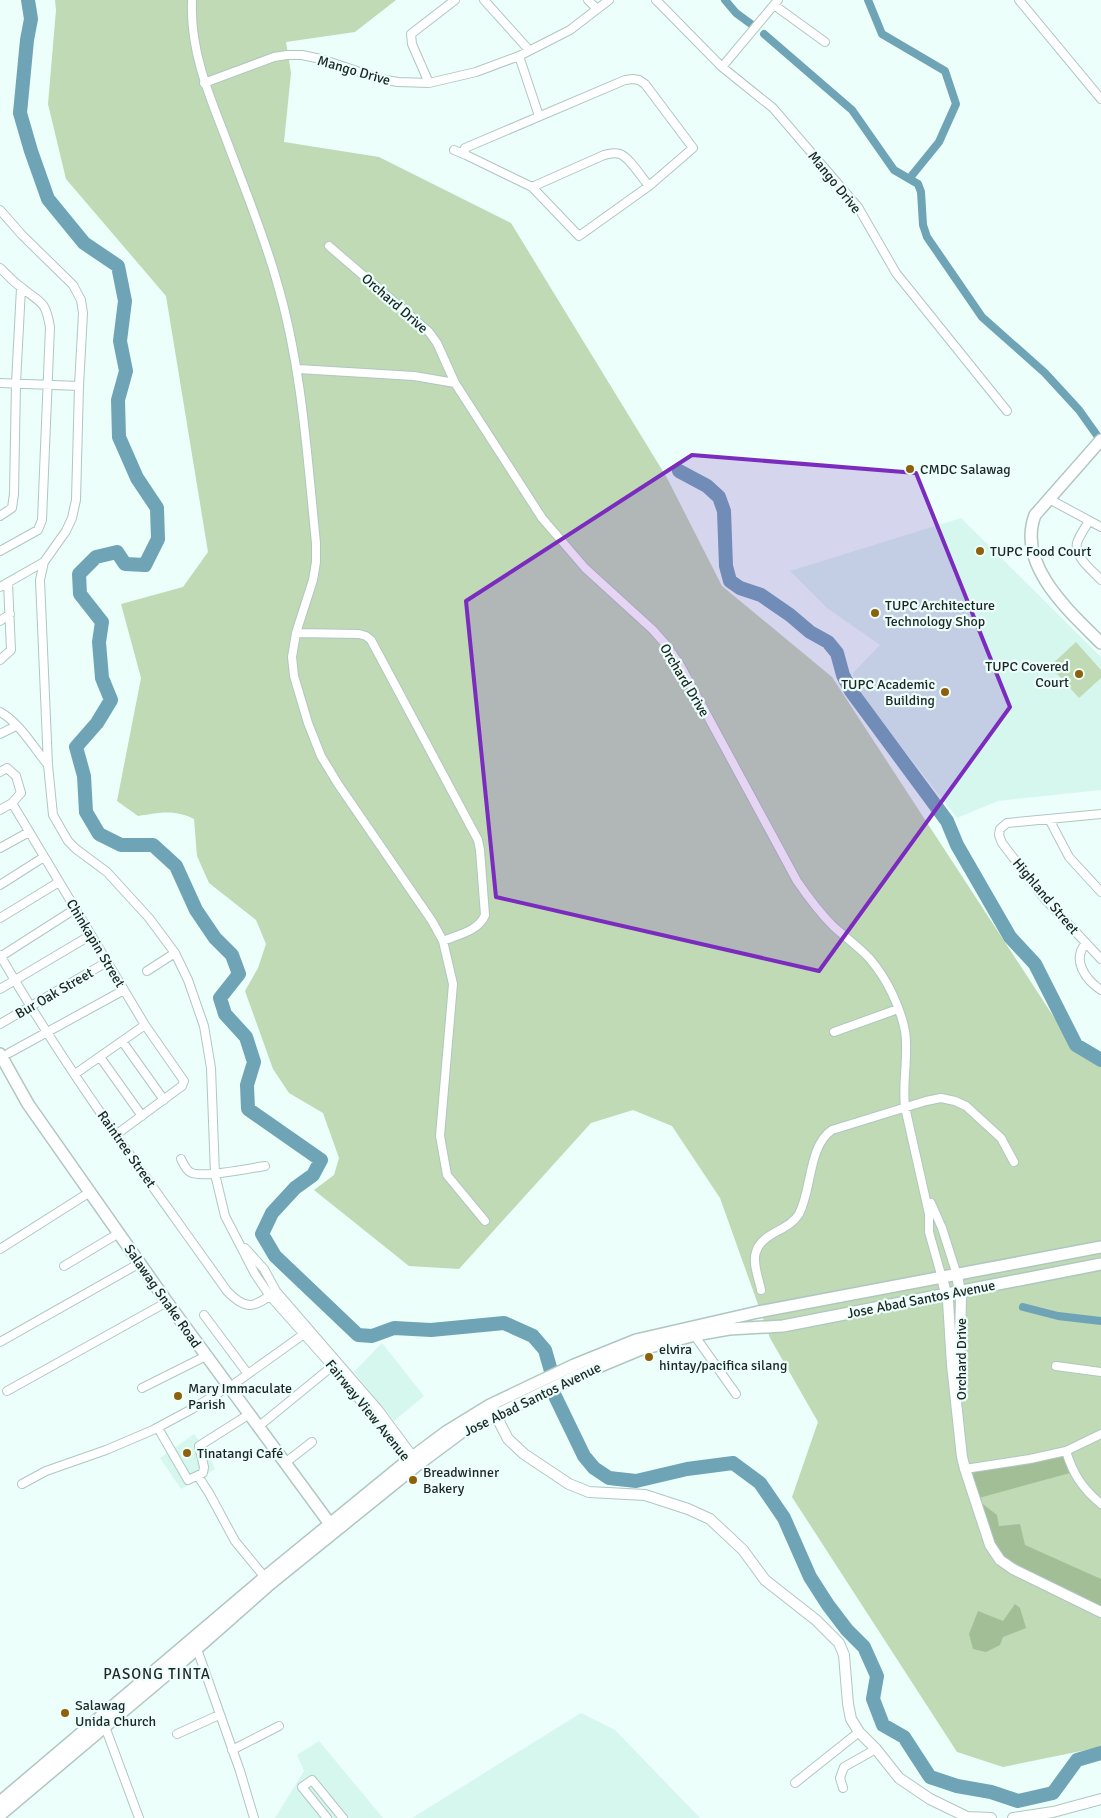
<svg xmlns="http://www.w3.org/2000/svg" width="1101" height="1818" font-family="Signika,sans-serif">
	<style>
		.built { fill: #d5f7ee }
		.green { fill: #bfdab5 }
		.forest { fill: #a2be97 }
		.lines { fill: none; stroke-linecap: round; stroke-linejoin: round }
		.canal { stroke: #6fa4b6; stroke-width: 8 }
		.river { stroke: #6fa4b6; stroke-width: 14 }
		.minor-casing { stroke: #b0c7c1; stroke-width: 10 }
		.tertiary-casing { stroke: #b0c7c1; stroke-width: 12 }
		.secondary-casing { stroke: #b0c7c1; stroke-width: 14 }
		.minor { stroke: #fff; stroke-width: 8 }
		.tertiary { stroke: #fff; stroke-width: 10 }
		.secondary { stroke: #fff; stroke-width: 11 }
		.marked { fill: #7b2cbf; fill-opacity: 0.2; stroke: #7b2cbf; stroke-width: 4; stroke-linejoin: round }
		.poi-dot { fill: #8f600b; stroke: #ecfffa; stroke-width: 2 }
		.labels { text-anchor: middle; stroke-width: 4.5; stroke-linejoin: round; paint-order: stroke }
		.street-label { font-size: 14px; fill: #1d2624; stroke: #ecfffa }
		.poi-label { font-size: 14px; fill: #1d2624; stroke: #ecfffa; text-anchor: start }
		.neighbourhood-label { font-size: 15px; letter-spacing: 1px; fill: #1d2624; stroke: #ecfffa }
	</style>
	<rect width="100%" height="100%" fill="#ecfffa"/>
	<path class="built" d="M 961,518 L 1101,657 L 1101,790 L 998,801 L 957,818 L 856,689 L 853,673 L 880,645 L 827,608 L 790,571 Z
		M 382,1343 L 424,1396 L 394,1421 L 354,1372 Z
		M 236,1419 L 239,1423 L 206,1448 L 215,1469 L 181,1489 L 160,1458 L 194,1434 L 199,1441 Z
		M 581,1713 L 615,1730 L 700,1818 L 412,1818 Z
		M 319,1741 L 383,1818 L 275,1818 L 304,1771 L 297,1755 Z"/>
	<path class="green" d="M 55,0 L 396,0 L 355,32 L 286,42 L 291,73 L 284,142 L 379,157 L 511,223 L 667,478 L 722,586 L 832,677 L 1074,1048 L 1101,1065 L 1101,1747 L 1003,1767 L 957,1752 L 792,1497 L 818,1422 L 770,1338 L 720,1198 L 672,1126 L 633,1110 L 591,1123 L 459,1269 L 409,1266 L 314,1190 L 334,1175 L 339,1158 L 323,1113 L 289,1093 L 273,1069 L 245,991 L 258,968 L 266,944 L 256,920 L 209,883 L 197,856 L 194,819 C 173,809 160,813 138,816 L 117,801 L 141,678 L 121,604 L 183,587 L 208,552 L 166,296 L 66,179 L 48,104 L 56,10 Z
		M 1076,642 L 1101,670 L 1101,678 L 1079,698 L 1050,666 Z"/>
	<path class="forest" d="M 1064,1455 L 1070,1473 L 975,1499 L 973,1468 Z
		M 979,1501 L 997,1515 L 999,1526 L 1020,1524 L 1025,1545 L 1101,1579 L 1101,1609 L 1013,1569 L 1000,1557 Z
		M 1015,1604 L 1020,1608 L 1026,1628 L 1003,1637 L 1000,1645 L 986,1652 L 973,1649 L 969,1634 L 978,1611 L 1003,1621 Z"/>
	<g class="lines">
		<path class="canal" d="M 725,0 L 736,13 L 751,24
			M 868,0 L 882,34 L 945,71 L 956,104 L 939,142 L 909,179
			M 764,34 L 852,110 L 894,170 L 918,184 L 921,192 L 923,225 L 927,237 L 982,317 L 1045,373 L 1079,410 L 1101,441
			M 1023,1307 L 1058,1316 L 1101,1321"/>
		<path class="river" d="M 28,0 L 31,19 L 27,40 L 20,113 L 31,151 L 48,199 L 84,243 L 118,266 L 125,301 L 120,341 L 126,371 L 118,400 L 119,437 L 137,478 L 157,508 L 158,539 L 145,565 L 125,564 L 117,552 L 96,557 L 79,574 L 80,594 L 102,622 L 99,642 L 102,678 L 111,700 L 97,723 L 76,747 L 84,776 L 86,812 L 99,834 L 121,845 L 153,845 L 176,866 L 196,910 L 215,938 L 232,955 L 239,974 L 220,998 L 225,1014 L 246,1037 L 254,1062 L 247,1085 L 248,1109 L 321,1160 L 313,1175 L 295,1188 L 272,1213 L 262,1234 L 275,1256 L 358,1335 L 372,1336 L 394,1328 L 431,1330 L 504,1323 L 533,1336 L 545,1350 L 551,1371 L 554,1394 L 584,1456 L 594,1468 L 609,1478 L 636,1481 L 687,1469 L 733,1463 L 760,1483 L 784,1518 L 810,1577 L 828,1605 L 847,1630 L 864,1647 L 877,1676 L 873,1699 L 883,1725 L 904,1737 L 930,1777 L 957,1786 L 991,1792 L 1018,1801 L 1053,1793 L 1077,1760 L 1101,1753
			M 679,471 L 707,486 L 719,497 L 724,511 L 726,566 L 730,581 L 740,588 L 761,595 L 790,615 L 810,632 L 828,642 L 837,653 L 843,675 L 851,691 L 947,821 L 957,845 L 1010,937 L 1035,964 L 1076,1045 L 1101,1060"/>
		<defs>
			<path id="minor" d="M 484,0 L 529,50
				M 588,0 L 597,9
				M 656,0 L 722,67 L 773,108 L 858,207 L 896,273 L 1007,411
				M 1019,0 L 1101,99
				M 192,2 C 190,49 208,93 225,136 C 243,185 263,232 277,282 C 302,367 307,455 316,543 L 316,562 L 313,580 L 296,633 L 292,657 L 294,676 L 308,723 L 321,756 L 338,784 L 432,921 L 443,941 L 453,984 L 440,1136 L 447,1175 L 485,1221
				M 774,5 L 825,42
				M 519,56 L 539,116
				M 722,67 L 778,0
				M 633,79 L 639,80 L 645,84 L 693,148 L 649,186 L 579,236 L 532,187 L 466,155 L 464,150 L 465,148 L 625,80 Z
				M 204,83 L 274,57 L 287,55 L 302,55 L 321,59 L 381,79 L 398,82 L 429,83 L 476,72 L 519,56 L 570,30 L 609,0
				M 429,83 L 412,44 L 411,34 L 455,0
				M 454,150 L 466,155
				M 532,187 L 604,155 C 609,154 614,152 620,154 C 629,157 642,178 649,186
				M 0,210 L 22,235 L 73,285 L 81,300 L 83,313 L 79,386 L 76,500 L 72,518 L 66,531 L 44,562 L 40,580 L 48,765 L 53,815 L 68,841 L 76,849 L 107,872 L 149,918 L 175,953 L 188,980 L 204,1026 L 211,1068 L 215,1174 L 225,1216 L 255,1274 L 270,1296 L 332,1366 L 410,1462
				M 329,246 L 429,332 L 437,343 L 455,383 L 542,518 L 585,568 L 653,630 L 667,646 L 680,665 L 797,881 C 808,897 819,912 833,926 C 845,937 859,947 870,959 C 887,979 900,1006 905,1031 C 909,1056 902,1082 905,1107 L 929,1214 L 929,1232 L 942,1278
				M 0,268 C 7,274 13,282 21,287 C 41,304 45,299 50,327 L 42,520 L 38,530 L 0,551
				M 298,369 L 414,376 L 455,383
				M 0,383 L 79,386
				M 1049,499 L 1101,527
				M 0,516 L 12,508 L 14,494 L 16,383 L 21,288
				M 1089,521 C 1085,528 1079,536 1077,543 C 1074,557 1093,571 1101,580
				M 0,587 L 44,562
				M 0,621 L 10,614
				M 296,633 L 359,634 L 366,636 L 371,640 L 478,840 L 480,850 L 485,915 C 479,931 457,935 443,941
				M 0,660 L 11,650 L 8,583
				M 0,712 C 18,721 35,749 48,765
				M 0,734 L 16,726
				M 0,772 L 7,768 L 16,776 L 21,793 L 12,803 L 0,810
				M 12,803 L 145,1025 L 184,1081 L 182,1086 L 117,1134
				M 1101,814 L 1007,823 L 1000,829 L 999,835 L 1002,843 L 1044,898 L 1101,959
				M 1049,819 L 1069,857 L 1101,892
				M 0,848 L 29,832
				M 0,885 L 44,857
				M 0,918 L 59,882
				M 1086,943 C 1071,960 1086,980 1101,990
				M 0,955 C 67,1072 149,1181 227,1291 C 247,1312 255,1307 276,1291
				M 0,957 L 75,909
				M 147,971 L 175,953
				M 0,989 L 91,935
				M 0,1024 L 107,962
				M 834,1032 L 898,1009
				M 122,1041 L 164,1100
				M 9,1053 L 124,990
				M 100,1057 L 142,1116
				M 75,1074 L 145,1025
				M 181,1159 C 183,1163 186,1170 190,1172 C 200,1179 251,1168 265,1166
				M 931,1203 L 942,1228 L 957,1275
				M 245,1248 L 264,1269 L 276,1291 L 378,1409 L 415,1459
				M 0,1249 L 90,1192
				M 64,1266 L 119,1233
				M 761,1290 C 759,1279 752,1263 756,1252 C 762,1232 789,1231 799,1214 C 812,1190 808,1146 832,1130 L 926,1101 L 941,1098 L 955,1101 L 966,1106 L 1001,1138 L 1014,1162
				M 204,1315 L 248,1374
				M 694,1331 L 697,1339 L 736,1394
				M 0,1342 L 140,1263
				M 1056,1366 L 1101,1372
				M 234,1384 L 304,1334
				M 142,1388 L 206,1356
				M 7,1391 L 167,1302
				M 258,1427 L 335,1364
				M 158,1428 L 188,1480 L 203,1473 L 204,1467 L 199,1446 L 248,1415
				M 1066,1451 C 1073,1474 1082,1488 1101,1504
				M 285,1463 L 312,1442
				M 965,1469 L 1030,1459 L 1066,1451 L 1101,1434
				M 198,1476 L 209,1493 L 235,1541 L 267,1580
				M 22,1484 L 46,1471 L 106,1450 L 153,1430 L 192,1409 L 228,1387
				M 194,1645 L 197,1649 L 240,1771 L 254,1818
				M 104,1724 L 139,1818
				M 177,1734 L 219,1715
				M 232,1750 L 279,1726
				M 795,1783 L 859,1732
				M 843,1788 L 840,1778 L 844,1767 L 876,1749
				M 327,1818 L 302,1787 L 312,1780 L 343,1818"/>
			<path id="tertiary" d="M 957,1275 L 961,1298 L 959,1374
				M 942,1278 L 948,1301 L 952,1365 L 962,1457 L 965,1469 L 990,1545 L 1000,1560 L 1013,1569 L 1101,1612
				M 492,1408 L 508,1439 L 524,1454 L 569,1484 L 589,1492 L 645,1495 L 688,1509 L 710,1519 L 743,1550 L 765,1580 L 816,1620 L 839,1643 L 844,1655 L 848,1704 L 851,1719 L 859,1732 L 876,1749 L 899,1778 L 930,1799 L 967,1817 L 991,1818
				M 1013,1818 L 1053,1812 L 1101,1799"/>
			<path id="secondary" d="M 1101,440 L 1035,515 C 1016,565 1070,612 1101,643
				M 0,1054 L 28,1104 L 167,1302 L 330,1524 L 332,1530
				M 0,1802 L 265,1577 L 407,1461 L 446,1432 L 490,1405 L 574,1365 L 636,1340 L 758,1312 L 1101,1247
				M 0,1815 L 184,1660 L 270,1584 L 416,1466 L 463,1431 L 579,1375 L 639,1350 L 695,1335 L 729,1329 L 783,1326 L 1101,1264"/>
		</defs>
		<use href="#minor" class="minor-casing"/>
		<use href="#tertiary" class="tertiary-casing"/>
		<use href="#secondary" class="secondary-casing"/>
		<use href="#minor" class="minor"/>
		<use href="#tertiary" class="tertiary"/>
		<use href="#secondary" class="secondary"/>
	</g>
	<path class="marked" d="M 692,455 L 916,473 L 1010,707 L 819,971 L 496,897 L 466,601 Z"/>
	<g class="poi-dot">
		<circle cx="910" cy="469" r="5"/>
		<circle cx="980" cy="551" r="5"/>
		<circle cx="875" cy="613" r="5"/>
		<circle cx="1079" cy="674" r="5"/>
		<circle cx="945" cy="692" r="5"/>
		<circle cx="649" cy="1357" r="5"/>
		<circle cx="178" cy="1396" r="5"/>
		<circle cx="187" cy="1453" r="5"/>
		<circle cx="413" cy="1480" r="5"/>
		<circle cx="65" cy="1713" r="5"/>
	</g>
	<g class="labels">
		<g class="street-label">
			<text transform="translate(354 70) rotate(16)" y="5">Mango Drive</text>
			<text transform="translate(835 182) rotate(51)" y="5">Mango Drive</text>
			<text transform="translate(395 303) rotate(41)" y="5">Orchard Drive</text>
			<text transform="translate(685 680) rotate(59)" y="5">Orchard Drive</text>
			<text transform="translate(1046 896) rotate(50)" y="5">Highland Street</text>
			<text transform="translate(96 943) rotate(59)" y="5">Chinkapin Street</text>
			<text transform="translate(54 993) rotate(-30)" y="5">Bur Oak Street</text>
			<text transform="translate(127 1149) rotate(55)" y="5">Raintree Street</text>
			<text transform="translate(163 1296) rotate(55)" y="5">Salawag Snake Road</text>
			<text transform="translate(921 1299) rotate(-11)" y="5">Jose Abad Santos Avenue</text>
			<text transform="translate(961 1359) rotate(-90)" y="5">Orchard Drive</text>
			<text transform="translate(532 1399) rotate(-26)" y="5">Jose Abad Santos Avenue</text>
			<text transform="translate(368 1410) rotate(51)" y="5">Fairway View Avenue</text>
		</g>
		<g class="poi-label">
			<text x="920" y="474">CMDC Salawag</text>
			<text x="990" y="556">TUPC Food Court</text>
			<text x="885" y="610">TUPC Architecture<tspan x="885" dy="16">Technology Shop</tspan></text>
			<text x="1069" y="671" text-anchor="end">TUPC Covered<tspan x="1069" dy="16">Court</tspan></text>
			<text x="935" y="689" text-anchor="end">TUPC Academic<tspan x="935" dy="16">Building</tspan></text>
			<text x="659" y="1354">elvira<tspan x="659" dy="16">hintay/pacifica silang</tspan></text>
			<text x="188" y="1393">Mary Immaculate<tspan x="188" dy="16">Parish</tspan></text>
			<text x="197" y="1458">Tinatangi Café</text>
			<text x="423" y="1477">Breadwinner<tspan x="423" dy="16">Bakery</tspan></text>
			<text x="75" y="1710">Salawag<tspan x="75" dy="16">Unida Church</tspan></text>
		</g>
		<g class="neighbourhood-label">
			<text x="157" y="1679">PASONG TINTA</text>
		</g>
	</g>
</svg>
